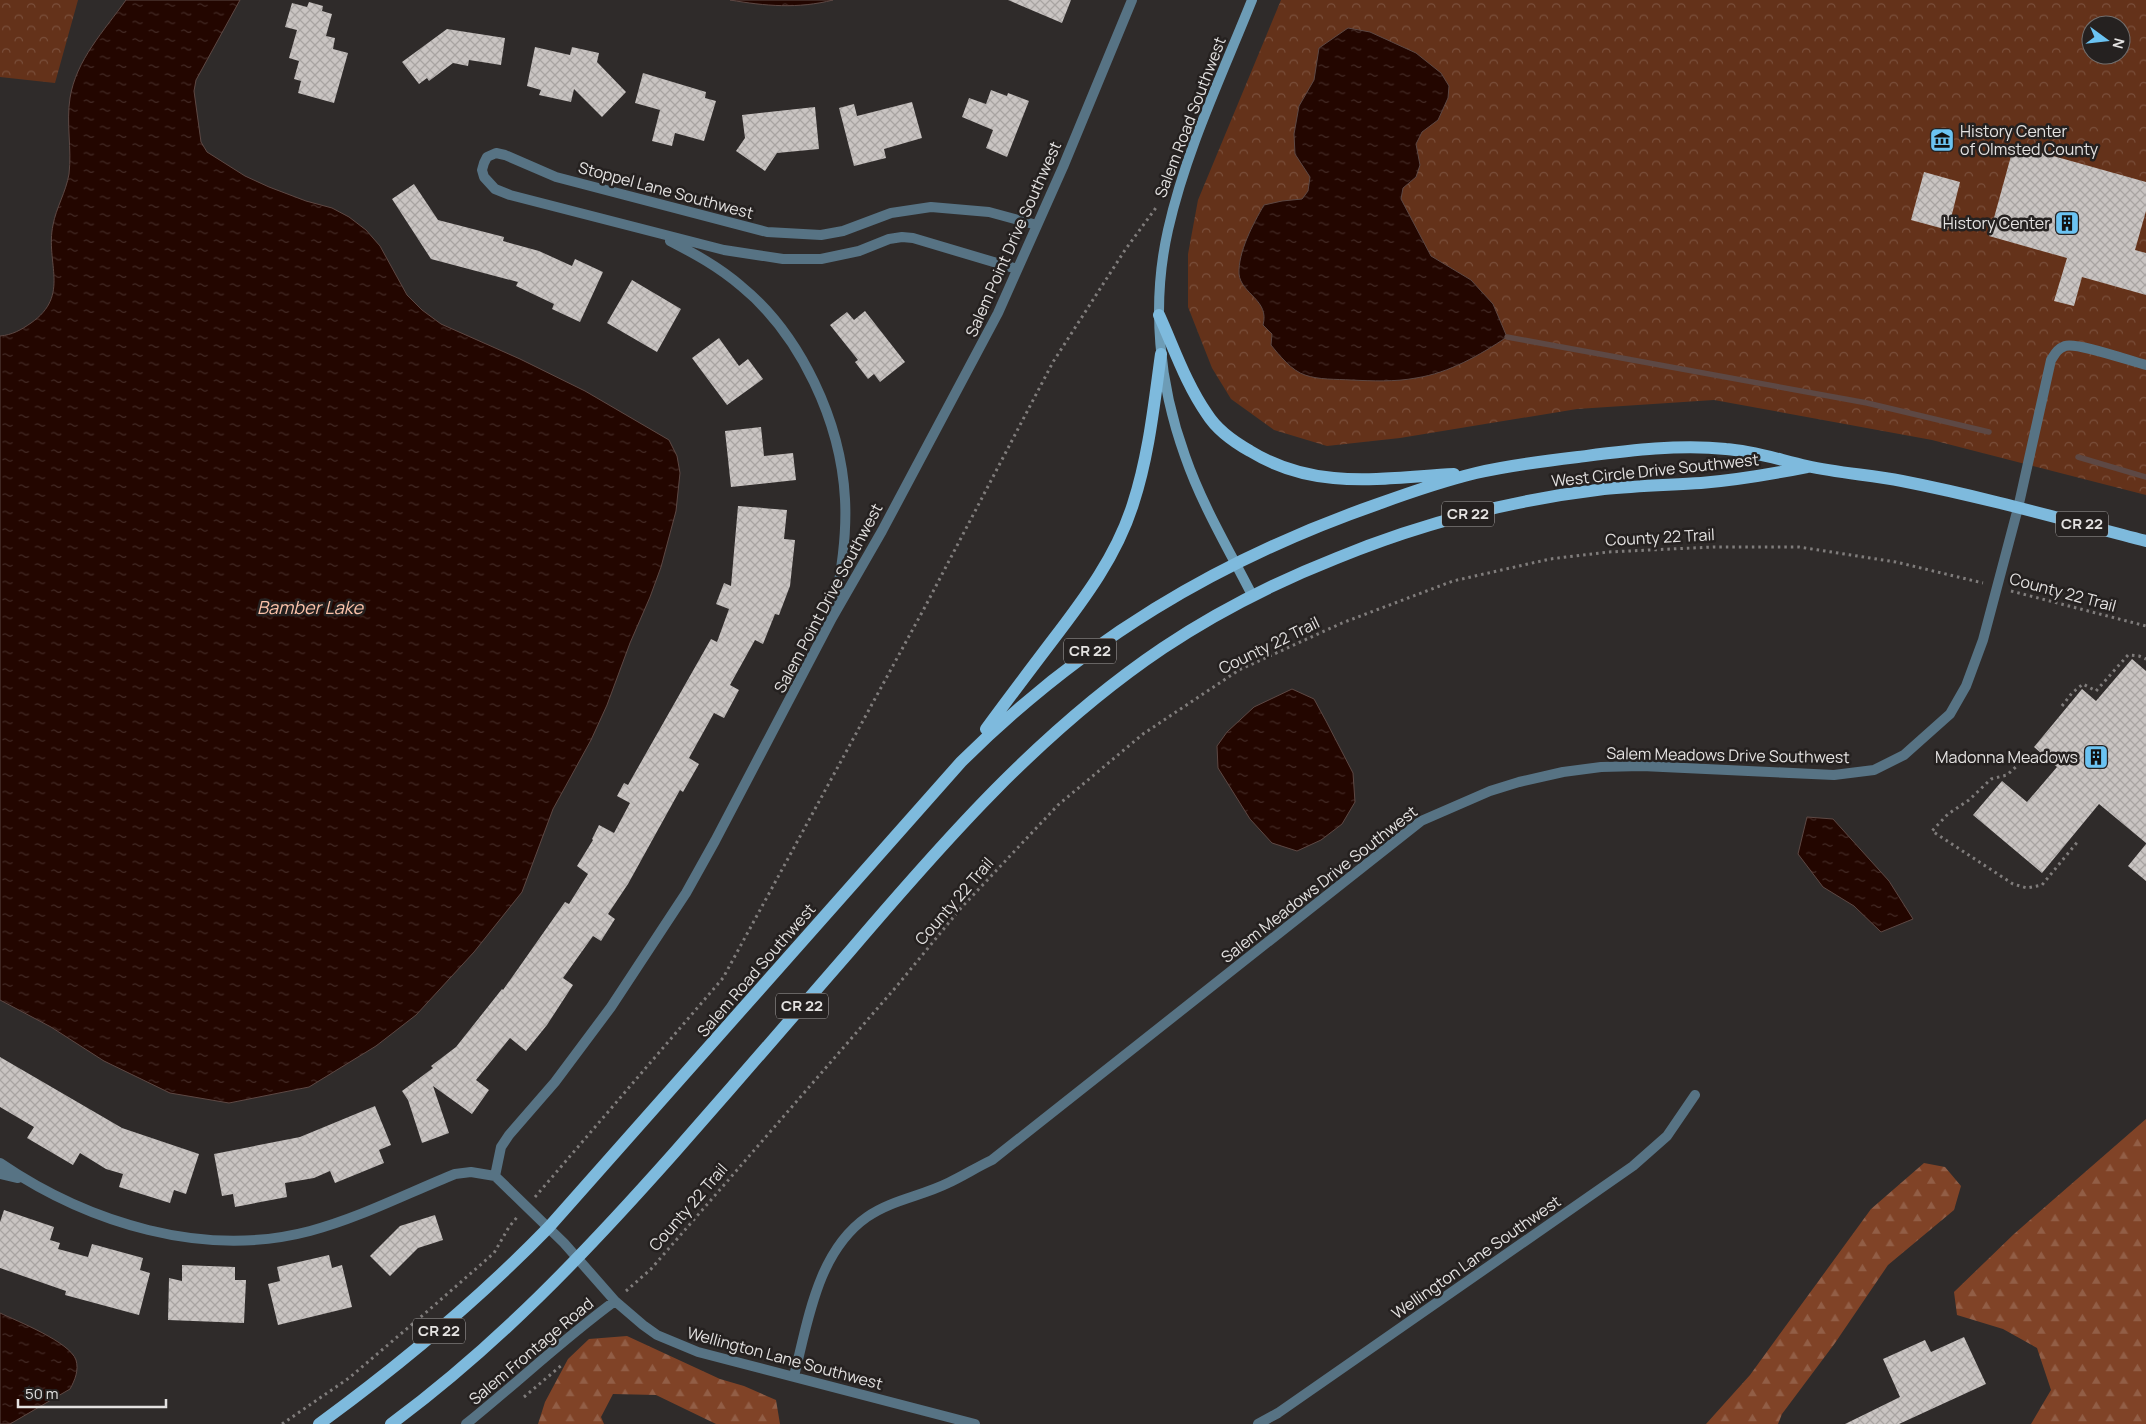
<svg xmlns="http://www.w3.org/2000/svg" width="2146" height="1424" font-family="Manrope,sans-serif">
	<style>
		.forest { fill: url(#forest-firs) }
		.park { fill: url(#park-crowns); fill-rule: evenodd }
		.water { fill: url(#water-ripples); stroke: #5d4844 }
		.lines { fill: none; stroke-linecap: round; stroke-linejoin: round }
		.stream { stroke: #5d4844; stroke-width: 5.5 }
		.building { fill: url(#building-cross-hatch) }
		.path { stroke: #807d7c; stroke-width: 3; stroke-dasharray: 2.5 4; stroke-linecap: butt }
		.lane { stroke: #577384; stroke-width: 10 }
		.street { stroke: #577384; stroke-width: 10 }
		.secondary { stroke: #6d9cb6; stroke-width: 10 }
		.primary { stroke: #7ebadd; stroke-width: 12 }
		.labels { text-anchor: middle; stroke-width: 5; stroke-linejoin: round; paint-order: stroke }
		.shield { fill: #252120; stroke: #aba8a7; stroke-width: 1 }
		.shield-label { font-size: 15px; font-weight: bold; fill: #e4e2e1 }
		.street-label { font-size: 16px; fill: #e4e2e1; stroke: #252120 }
		.poi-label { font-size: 16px; fill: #e4e2e1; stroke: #252120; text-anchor: end }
		.water-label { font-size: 18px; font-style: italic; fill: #fbc2aa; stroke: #252120 }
	</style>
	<defs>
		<pattern id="forest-firs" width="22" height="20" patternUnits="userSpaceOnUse" patternTransform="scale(1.25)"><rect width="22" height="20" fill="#804327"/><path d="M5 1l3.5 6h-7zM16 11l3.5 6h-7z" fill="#925e46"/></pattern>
		<pattern id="park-crowns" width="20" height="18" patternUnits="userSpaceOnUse" patternTransform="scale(1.25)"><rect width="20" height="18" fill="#64321a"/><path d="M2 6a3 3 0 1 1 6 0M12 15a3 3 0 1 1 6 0" fill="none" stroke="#7a4f3b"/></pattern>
		<pattern id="water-ripples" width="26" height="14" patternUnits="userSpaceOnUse" patternTransform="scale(1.25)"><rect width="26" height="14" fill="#230600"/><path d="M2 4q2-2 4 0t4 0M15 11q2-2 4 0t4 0" fill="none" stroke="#432a25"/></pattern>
		<pattern id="building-cross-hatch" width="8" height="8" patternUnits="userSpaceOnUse" patternTransform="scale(1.25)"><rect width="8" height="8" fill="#c9c4c2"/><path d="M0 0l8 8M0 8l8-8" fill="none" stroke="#a8a4a2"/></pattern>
	</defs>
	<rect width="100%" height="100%" fill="#2f2b2a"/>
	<path class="forest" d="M 2146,1119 L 2146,1424 L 2031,1424 L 2051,1390 L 2037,1348 L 2003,1329 L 1957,1315 L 1954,1292 L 2014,1234 Z
		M 1924,1163 L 1945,1167 L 1961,1186 L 1954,1210 L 1888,1265 L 1835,1343 L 1782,1414 L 1778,1424 L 1706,1424 L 1750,1375 L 1871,1209 Z
		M 627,1336 L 720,1379 L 744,1386 L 776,1400 L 780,1424 L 716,1424 L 656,1395 L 613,1394 L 601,1417 L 604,1424 L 538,1424 L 545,1402 L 568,1359 L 589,1339 Z"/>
	<path class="park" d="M 0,0 L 78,0 L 55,83 L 0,77 Z
		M 1281,0 L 2146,0 L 2146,495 L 1932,440 L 1714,400 L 1577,409 L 1400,438 L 1327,446 L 1274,430 L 1231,399 L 1212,368 L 1188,307 L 1188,254 L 1198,200 ZM 2091,25 L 2121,25 L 2121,55 L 2091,55 Z"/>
	<path class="water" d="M 126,0 L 240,0 L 196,80 L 194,91 L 201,142 L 207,152 L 245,176 L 269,187 L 306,201 L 332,208 L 349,217 L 366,230 L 380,246 L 407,295 L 422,310 L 441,324 L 520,359 L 585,391 L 669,440 L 677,456 L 680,473 L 676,511 L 661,567 L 650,597 L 630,643 L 607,705 L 591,740 L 553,809 L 522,892 L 474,952 L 416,1015 L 376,1046 L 309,1087 L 229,1103 L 170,1093 L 104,1061 L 51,1027 L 0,1000 L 0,336 C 12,335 21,330 31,323 C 71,295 45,263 53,225 C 56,208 66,192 69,174 C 72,149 66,123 70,98 C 76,60 104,31 126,0 Z
		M 730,0 L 833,0 C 798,9 765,6 730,0 Z
		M 1348,28 L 1370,32 L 1416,53 L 1441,73 L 1449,86 L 1448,98 L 1438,120 L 1422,132 L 1416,144 L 1420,165 L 1416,177 L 1403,188 L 1401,199 L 1431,256 L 1471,280 L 1493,304 L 1507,337 C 1480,355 1449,373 1416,378 C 1395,382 1372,381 1351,380 C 1336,379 1319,380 1305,375 C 1292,371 1279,355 1271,345 L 1272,334 L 1263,325 C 1270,300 1241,294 1239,274 C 1238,252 1253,224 1264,205 L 1282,201 L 1302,199 L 1308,191 L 1310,177 L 1295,154 L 1294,134 L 1299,106 L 1314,80 L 1319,48 Z
		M 1292,689 L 1314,699 L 1326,721 L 1353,773 L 1355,802 L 1342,824 L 1321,840 L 1297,851 L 1272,843 L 1250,819 L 1218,768 L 1217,746 L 1227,732 L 1254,707 Z
		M 1807,817 L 1833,819 L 1889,881 L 1913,919 L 1881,932 L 1854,906 L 1823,887 L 1798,854 Z
		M 0,1313 C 17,1321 70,1342 76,1360 C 79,1370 75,1380 70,1389 L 10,1424 L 0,1424 Z"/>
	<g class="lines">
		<path class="stream" d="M 1507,337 L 1867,403 L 1989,432
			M 2078,457 L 2146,477"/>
	</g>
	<path class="building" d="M 1008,0 L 1071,0 L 1062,23 Z
		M 309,2 L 323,6 L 322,11 L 332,14 L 326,36 L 335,38 L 333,49 L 348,53 L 334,103 L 298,93 L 301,81 L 294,79 L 299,61 L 289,58 L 297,30 L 285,27 L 292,3 L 307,7 Z
		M 447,29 L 505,38 L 501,65 L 469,60 L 468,66 L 453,63 L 429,81 L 427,78 L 419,84 L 402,62 Z
		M 535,47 L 570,55 L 572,47 L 599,53 L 597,62 L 626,92 L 602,117 L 574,89 L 571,102 L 539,95 L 541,90 L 527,86 Z
		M 643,73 L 706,92 L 705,98 L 716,101 L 704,141 L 675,133 L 672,146 L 652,141 L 660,110 L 635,103 Z
		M 991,90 L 1007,96 L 1008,93 L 1029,101 L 1007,157 L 986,148 L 993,130 L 962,117 L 969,98 L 986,104 Z
		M 912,102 L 922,138 L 884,149 L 886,158 L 854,166 L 839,108 L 854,104 L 857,116 Z
		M 815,107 L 819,149 L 777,153 L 765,171 L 736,151 L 745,138 L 742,115 Z
		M 2014,145 L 2146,182 L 2146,211 L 2135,250 L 2146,253 L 2146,295 L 2082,277 L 2074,306 L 2054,301 L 2067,258 L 1989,236 Z
		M 1924,172 L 1960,182 L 1948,230 L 1911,220 Z
		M 414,184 L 438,220 L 504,237 L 503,241 L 539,251 L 572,266 L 575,259 L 603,272 L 580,322 L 552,309 L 554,304 L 516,286 L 518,282 L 431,259 L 392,199 Z
		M 632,280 L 681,309 L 657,352 L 607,323 Z
		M 865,311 L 905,362 L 880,382 L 874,374 L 868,379 L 855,362 L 858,360 L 830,325 L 847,312 L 854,320 Z
		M 719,338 L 739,366 L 748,359 L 763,379 L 727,405 L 692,358 Z
		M 761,427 L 764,456 L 793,453 L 796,480 L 731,487 L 725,431 Z
		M 738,506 L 787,510 L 784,539 L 795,540 L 790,586 L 779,615 L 775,614 L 763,644 L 755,640 L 730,685 L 739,690 L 724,718 L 714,713 L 689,758 L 699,764 L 683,792 L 680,790 L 628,884 L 608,914 L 615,919 L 601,941 L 593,936 L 563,978 L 573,985 L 547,1025 L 526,1051 L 510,1038 L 476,1080 L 489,1090 L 472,1114 L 433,1086 L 449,1133 L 422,1143 L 408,1100 L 402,1091 L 433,1068 L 431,1066 L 456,1047 L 502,989 L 503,990 L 565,902 L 569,904 L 588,874 L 577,866 L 593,840 L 592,839 L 599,825 L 614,833 L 630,803 L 617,796 L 624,783 L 628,785 L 711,639 L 717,642 L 729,609 L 716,604 L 724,583 L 731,586 Z
		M 2132,659 L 2146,671 L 2146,843 L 2099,804 L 2042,873 L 1973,815 L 2002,781 L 2027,802 L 2057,767 L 2034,747 L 2082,689 L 2096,701 Z
		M 2146,844 L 2146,881 L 2128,866 Z
		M 0,1057 L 122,1128 L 199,1154 L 186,1194 L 174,1190 L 170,1203 L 119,1187 L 123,1174 L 106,1169 L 80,1153 L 73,1165 L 27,1138 L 34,1127 L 0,1107 Z
		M 375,1106 L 391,1145 L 379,1150 L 384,1163 L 335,1183 L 330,1171 L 314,1178 L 285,1183 L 287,1197 L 235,1207 L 233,1194 L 222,1196 L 214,1154 L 300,1137 Z
		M 4,1210 L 54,1227 L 50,1240 L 60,1243 L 58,1249 L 88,1257 L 92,1244 L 143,1258 L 140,1270 L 150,1273 L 139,1315 L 65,1295 L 66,1291 L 0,1268 L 0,1222 Z
		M 435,1215 L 443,1240 L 418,1248 L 390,1276 L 370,1256 L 400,1226 Z
		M 329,1255 L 332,1268 L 342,1265 L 352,1307 L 278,1325 L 268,1284 L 280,1281 L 277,1267 Z
		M 182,1265 L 235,1267 L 235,1280 L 246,1280 L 244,1323 L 168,1320 L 169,1278 L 182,1281 Z
		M 1964,1337 L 1986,1384 L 1899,1424 L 1845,1424 L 1900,1397 L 1883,1359 L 1925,1340 L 1931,1352 Z"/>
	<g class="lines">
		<path class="path" d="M 2011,591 L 2146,626
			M 2062,706 L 2072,693 L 2083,684 L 2096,691 L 2128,655 L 2139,656 L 2146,659
			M 2030,754 L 2007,775 L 1991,779 L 1969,800 L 1948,814 L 1932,831 L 2013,884 L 2027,888 L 2042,885 L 2079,840
			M 535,1197 L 723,978 L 926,605 L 1053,362 L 1125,250 L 1158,205
			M 626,1291 L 651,1269 L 896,987 L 961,908 L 1058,805 L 1143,734 L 1239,670 L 1342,623 L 1453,581 L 1550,559 L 1608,552 L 1713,547 L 1799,547 L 1896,562 L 1983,583
			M 524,1397 L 563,1364
			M 282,1424 L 349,1378 L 430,1309 L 494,1253 L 509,1227 L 518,1216"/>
		<path class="lane" d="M 2018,508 L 2051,360 C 2055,354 2057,349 2065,346 C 2077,342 2130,361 2146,365"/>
		<path class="street" d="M 670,241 C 695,254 719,267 741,286 C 801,335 841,422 845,499 C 847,536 841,573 834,609
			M 1017,269 L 913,238 L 902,237 L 889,239 L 859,251 L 821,259 L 783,259 L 724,250 L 510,195 L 495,189 L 484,177 L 482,170 L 484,163 L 487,157 L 496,153 L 505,155 L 556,177 L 767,232 L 821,235 L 843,231 L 891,213 L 931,207 L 989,212 L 1037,225
			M 0,1163 C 88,1223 204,1259 310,1231 C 359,1218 408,1193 455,1174 L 471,1172 L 495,1176 L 564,1243 L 615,1301 L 643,1325 L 657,1335 L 698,1352 L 975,1424
			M 0,1174 L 18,1178
			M 495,1176 L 501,1147 L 509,1135 L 555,1082 L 611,1007 L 686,893 L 715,841 L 832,618 L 882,531 L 998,313 L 1063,167 L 1132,0
			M 794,1376 C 808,1322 817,1252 867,1217 C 891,1200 922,1196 948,1183 C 963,1176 977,1167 992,1160 L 1421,821 L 1490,791 L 1519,782 L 1563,772 L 1601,767 L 1642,766 L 1834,775 L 1874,770 L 1904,755 L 1950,714 L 1966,686 L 1983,640 L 2018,508
			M 466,1424 C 516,1384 563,1339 615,1301
			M 1258,1424 L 1278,1413 L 1633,1166 L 1667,1136 L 1695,1095"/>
		<path class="secondary" d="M 1252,595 C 1229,550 1202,505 1185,456 C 1159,384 1151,305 1168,230 C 1186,150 1222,75 1252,0"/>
		<path class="primary" d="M 1159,315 C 1174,348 1186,384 1207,414 C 1217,430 1234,442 1250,451 C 1315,491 1381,478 1454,474
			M 986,729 C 1008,699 1030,670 1052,641 C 1085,598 1117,555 1133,504 C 1149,455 1154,404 1161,354
			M 319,1424 C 401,1364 478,1300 549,1227 L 961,762 C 1083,641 1217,560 1378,504 C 1411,492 1443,481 1476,473 C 1510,465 1544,461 1578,457 C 1626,451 1677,444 1726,449 C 1754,451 1780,460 1807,466 C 1838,473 1871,475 1902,481 C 1984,497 2065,520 2146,541
			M 391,1424 C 498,1345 586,1252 674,1153 C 733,1086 791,1019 850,951 C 944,841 1041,730 1163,648 C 1217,612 1276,582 1337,558 C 1422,523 1512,500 1604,489 C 1636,486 1669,485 1701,483 C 1737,480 1772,474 1807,467"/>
	</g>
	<defs>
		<symbol id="museum-square" viewBox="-11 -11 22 22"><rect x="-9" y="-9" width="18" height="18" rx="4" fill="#6bc3f2" stroke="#252120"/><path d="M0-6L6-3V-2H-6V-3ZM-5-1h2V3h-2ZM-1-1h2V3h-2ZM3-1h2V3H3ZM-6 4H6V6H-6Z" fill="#111"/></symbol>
		<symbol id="building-square" viewBox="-11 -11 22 22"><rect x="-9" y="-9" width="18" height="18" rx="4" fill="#6bc3f2" stroke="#252120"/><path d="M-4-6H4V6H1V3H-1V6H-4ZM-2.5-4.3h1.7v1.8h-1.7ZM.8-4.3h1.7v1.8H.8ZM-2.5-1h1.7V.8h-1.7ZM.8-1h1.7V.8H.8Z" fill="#111"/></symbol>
	</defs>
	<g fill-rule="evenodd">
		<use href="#museum-square" x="1928" y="126" width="28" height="28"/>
		<use href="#building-square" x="2053" y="209" width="28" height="28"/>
		<use href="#building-square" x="2082" y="743" width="28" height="28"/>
	</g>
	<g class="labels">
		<g class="shield">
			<rect x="1442" y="501.5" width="52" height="25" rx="4"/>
			<rect x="2056" y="511.5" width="52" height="25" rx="4"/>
			<rect x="1064" y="638.5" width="52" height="25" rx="4"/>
			<rect x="776" y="993.5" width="52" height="25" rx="4"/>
			<rect x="413" y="1318.5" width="52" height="25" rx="4"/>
		</g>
		<g class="shield-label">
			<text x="1468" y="519">CR 22</text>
			<text x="2082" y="529">CR 22</text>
			<text x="1090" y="656">CR 22</text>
			<text x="802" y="1011">CR 22</text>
			<text x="439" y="1336">CR 22</text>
		</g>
		<g class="street-label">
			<text transform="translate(1190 117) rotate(-69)" y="6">Salem Road Southwest</text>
			<text transform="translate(666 190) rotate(15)" y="6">Stoppel Lane Southwest</text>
			<text transform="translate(1013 239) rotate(-66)" y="6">Salem Point Drive Southwest</text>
			<text transform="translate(1655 470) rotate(-6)" y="6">West Circle Drive Southwest</text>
			<text transform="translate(1660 537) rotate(-3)" y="6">County 22 Trail</text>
			<text transform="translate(2063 592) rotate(15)" y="6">County 22 Trail</text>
			<text transform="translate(828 598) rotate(-62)" y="6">Salem Point Drive Southwest</text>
			<text transform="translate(1269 645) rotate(-26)" y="6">County 22 Trail</text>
			<text transform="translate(1728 755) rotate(1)" y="6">Salem Meadows Drive Southwest</text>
			<text transform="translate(1319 884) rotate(-38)" y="6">Salem Meadows Drive Southwest</text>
			<text transform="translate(954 901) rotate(-49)" y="6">County 22 Trail</text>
			<text transform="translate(756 970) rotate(-49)" y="6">Salem Road Southwest</text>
			<text transform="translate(688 1207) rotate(-49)" y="6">County 22 Trail</text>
			<text transform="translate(1476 1257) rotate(-35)" y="6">Wellington Lane Southwest</text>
			<text transform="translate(531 1351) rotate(-40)" y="6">Salem Frontage Road</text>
			<text transform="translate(785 1358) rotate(15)" y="6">Wellington Lane Southwest</text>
		</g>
		<g class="poi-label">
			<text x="1960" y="137" text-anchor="start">History Center<tspan x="1960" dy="18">of Olmsted County</tspan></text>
			<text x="2050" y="229">History Center</text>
			<text x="2078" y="763">Madonna Meadows</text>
		</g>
		<g class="water-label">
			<text x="310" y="614">Bamber Lake</text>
		</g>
	</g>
	<g transform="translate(2106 40) rotate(105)"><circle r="24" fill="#252120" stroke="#716e6d"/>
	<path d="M0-4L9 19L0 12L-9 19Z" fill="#6bc3f2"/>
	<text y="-8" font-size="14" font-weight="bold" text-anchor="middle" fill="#e4e2e1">N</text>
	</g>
	<path d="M18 1399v8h148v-8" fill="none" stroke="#e4e2e1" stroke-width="2.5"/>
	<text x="25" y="1399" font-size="15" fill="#e4e2e1" stroke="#252120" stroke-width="4" paint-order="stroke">50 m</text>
</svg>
